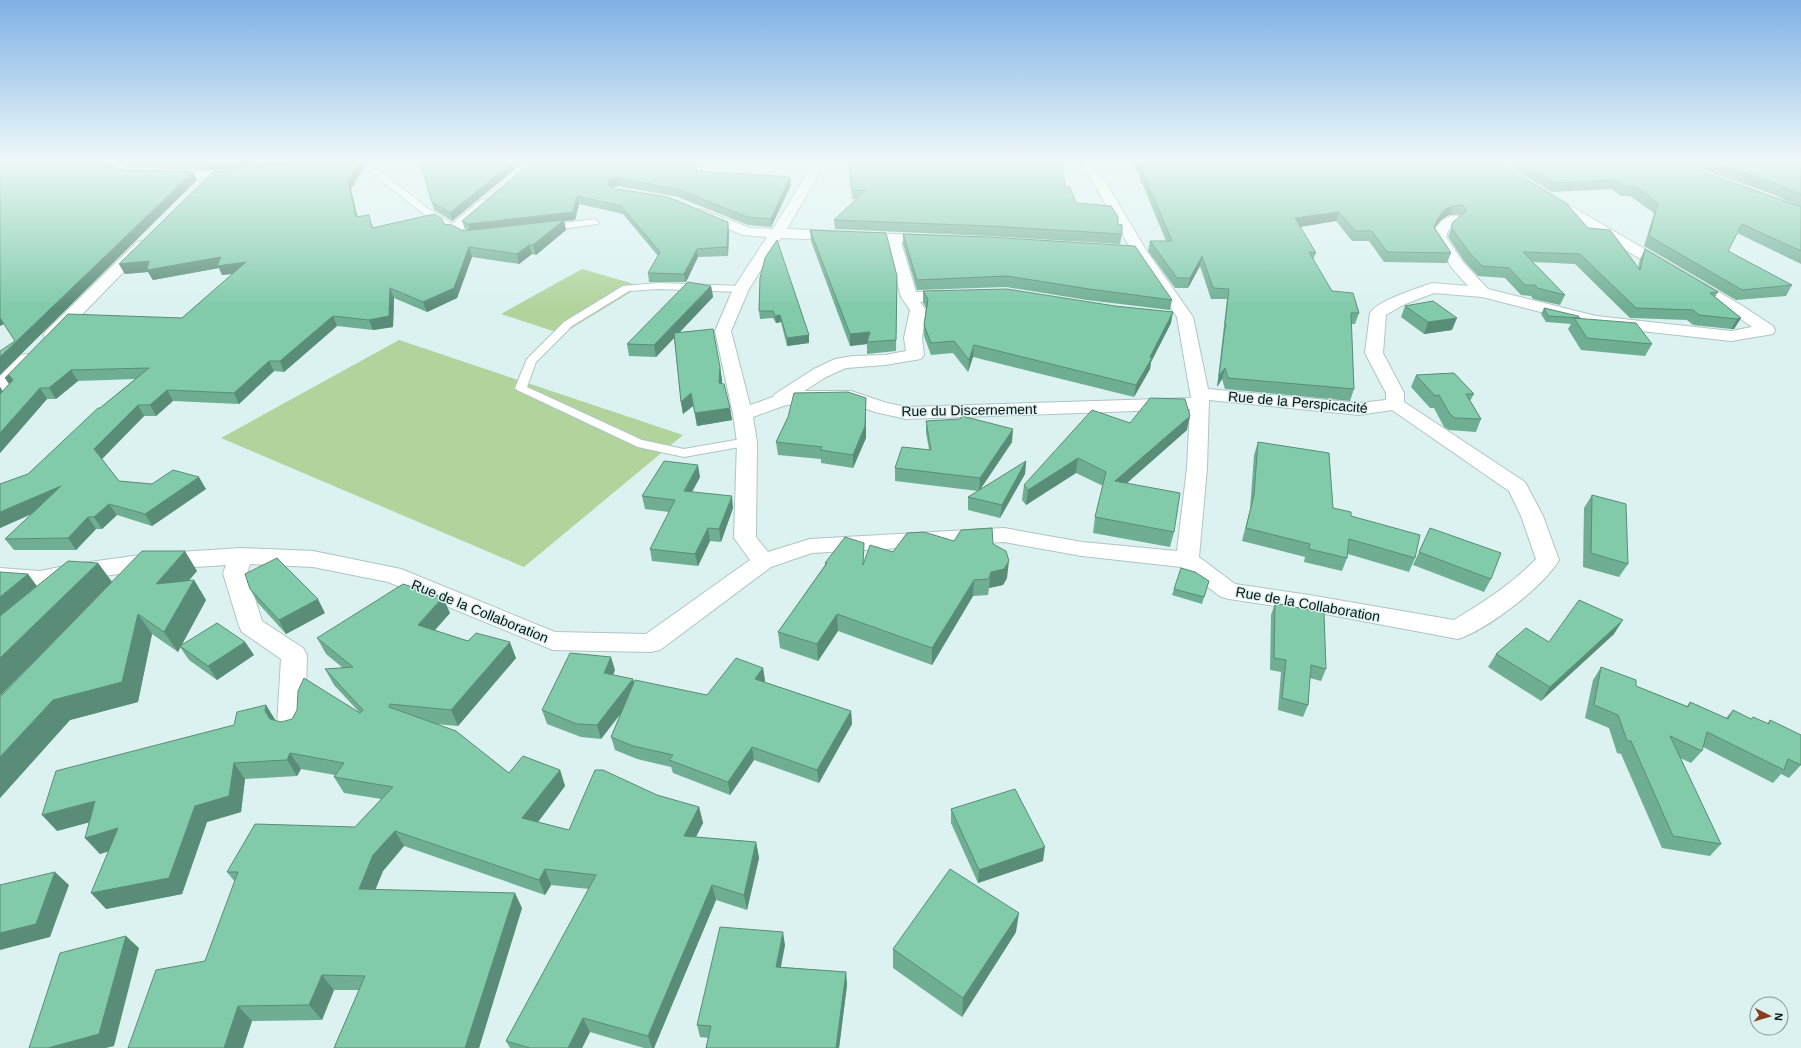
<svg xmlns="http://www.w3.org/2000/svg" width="1801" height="1048" font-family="Helvetica,sans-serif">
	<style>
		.green { fill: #b1d49d }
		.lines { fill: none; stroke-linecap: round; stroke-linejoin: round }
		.lane-casing { stroke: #afc5c4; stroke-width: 2 }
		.street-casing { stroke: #afc5c4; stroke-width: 2 }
		.lane { fill: #fff; fill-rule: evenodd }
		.street { fill: #fff; fill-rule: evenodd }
		.wall { fill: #6fae92 }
		.shaded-wall { fill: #5a8d77 }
		.building { fill: #81caaa; stroke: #5a8d77 }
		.labels { text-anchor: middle; stroke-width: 3; stroke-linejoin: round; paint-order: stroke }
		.street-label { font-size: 14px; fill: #0a1111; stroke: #dbf2f1 }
	</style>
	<rect width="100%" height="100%" fill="#dbf2f1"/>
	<path class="green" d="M 582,269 L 641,286 L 562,334 L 501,314 Z
		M 399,340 L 683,435 L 524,567 L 221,438 Z"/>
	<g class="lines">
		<defs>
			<path id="lane" d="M 365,161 L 373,161 L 376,168 L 430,210 L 465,232 L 467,234 L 465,236 L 459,236 L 424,214 L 369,171 Z
				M 595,219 L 599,222 L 598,224 L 548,231 L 543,228 L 548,225 Z
				M 658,283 L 741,286 L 746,289 L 741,292 L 658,289 L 629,291 L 572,326 L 536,362 L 527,387 L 642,440 L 684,449 L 747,438 L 751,439 L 753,442 L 751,445 L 684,457 L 638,447 L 517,390 L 515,388 L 527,359 L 564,322 L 623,286 Z"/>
			<path id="street" d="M 806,161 L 818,161 L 818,175 L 787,229 L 938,236 L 940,239 L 938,242 L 933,243 L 901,242 L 916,292 L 954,291 L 960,293 L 962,296 L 960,299 L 920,302 L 926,310 L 922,338 L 924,355 L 921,359 L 885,365 L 846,368 L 826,377 L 804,391 L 851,391 L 887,403 L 906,407 L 1191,398 L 1177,317 L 1132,251 L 1081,161 L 1093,161 L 1146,250 L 1193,317 L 1208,389 L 1359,403 L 1386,400 L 1386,393 L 1365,353 L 1370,313 C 1379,300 1411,291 1426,285 L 1432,283 L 1468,286 L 1452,268 L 1432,237 C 1435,226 1446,213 1459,216 L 1461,219 L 1448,231 L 1446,237 L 1463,262 L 1488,289 L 1596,316 L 1731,331 L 1752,327 L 1729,311 L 1547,204 L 1545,201 L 1547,198 L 1557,198 L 1741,305 L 1773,326 L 1775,330 L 1773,334 L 1731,341 L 1596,326 L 1482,297 L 1434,293 L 1403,305 L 1386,315 L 1383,353 L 1404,393 L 1404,402 L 1525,482 L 1543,516 L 1559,560 C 1544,586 1487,630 1458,639 L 1309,611 L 1229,599 L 1221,597 L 1181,567 L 1082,556 L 1004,542 L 812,553 L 771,567 L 660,650 L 651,652 L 553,650 L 388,582 L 313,567 L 250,564 L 247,573 L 262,621 L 303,648 L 307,655 L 305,726 L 301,734 L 291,737 L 281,734 L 277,726 L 281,659 L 242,632 L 239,626 L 223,573 L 226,565 L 148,570 L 75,580 L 40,587 L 0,584 L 0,568 L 40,571 L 75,564 L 148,554 L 241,548 L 313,551 L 401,569 L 555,632 L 646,634 L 750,560 L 734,538 L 737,442 L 733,414 L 715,331 L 733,289 L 767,237 L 743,235 L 696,216 L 694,213 L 696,210 L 701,209 L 750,228 L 773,229 L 806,175 ZM 781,238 L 887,242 L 901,297 L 910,310 L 904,338 L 906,351 L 885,355 L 853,356 L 835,359 L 814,369 L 775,394 L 773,397 L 750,405 L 731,331 L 749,289 ZM 1209,400 L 1359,415 L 1392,410 L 1509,491 L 1521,516 L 1536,559 C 1512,584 1484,602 1454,620 L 1309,595 L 1235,584 L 1199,557 L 1207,468 ZM 799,403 L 849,403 L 875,412 L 906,419 L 1190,409 L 1187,468 L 1177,551 L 1082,542 L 1004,528 L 810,539 L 768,552 L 756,537 L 757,442 L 753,417 L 783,406 Z
				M 238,169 L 243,170 L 244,173 L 243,176 L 212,179 L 165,178 L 160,177 L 159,174 L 160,171 L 165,170 L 212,171 Z
				M 486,199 L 491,200 L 493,203 L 491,206 L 458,233 L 448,233 L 446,230 L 448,227 L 481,200 Z
				M 142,241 L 147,242 L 149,245 L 147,248 L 58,339 L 52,340 L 46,339 L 43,335 L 46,331 L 137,242 Z
				M 27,354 L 33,355 L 36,359 L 7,391 L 0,393 L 0,376 L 21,355 Z"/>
		</defs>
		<use href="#lane" class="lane-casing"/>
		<use href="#street" class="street-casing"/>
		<use href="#lane" class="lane"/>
		<use href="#street" class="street"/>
	</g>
	<path class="wall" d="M 113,161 L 298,161 L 293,163 L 212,170 L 130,168 Z
		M 420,161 L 525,161 L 452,221 L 434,210 Z
		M 533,161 L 697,161 L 697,171 L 790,177 L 791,185 L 771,227 L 748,225 L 678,197 L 618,186 L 612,187 L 729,231 L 728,256 L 698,257 L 686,282 L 649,282 L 648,273 L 658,256 L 623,214 L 579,204 L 575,220 L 564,221 L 566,230 L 536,255 L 532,254 L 519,264 L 472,257 L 457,298 L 427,312 L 394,298 L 393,327 L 373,330 L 337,326 L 284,372 L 274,371 L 239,404 L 173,401 L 156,416 L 144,416 L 102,459 L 119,481 L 206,489 L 152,526 L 117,515 L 102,529 L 96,529 L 76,550 L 14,550 L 5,539 L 32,514 L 0,528 L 0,484 L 28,474 L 100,408 L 135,379 L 78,381 L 56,399 L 47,399 L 0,453 L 0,387 L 3,391 L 9,384 L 5,378 L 182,318 L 232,274 L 222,275 L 219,268 L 153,280 L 148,272 L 125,274 L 119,264 L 365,165 L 351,189 L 357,217 L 372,224 L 373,228 L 444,224 L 463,231 L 467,231 L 465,229 L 462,221 Z
		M 1133,161 L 1496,161 L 1588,228 L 1638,268 L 1640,259 L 1645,249 L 1718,292 L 1715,297 L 1741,318 L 1734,329 L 1731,329 L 1693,325 L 1687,320 L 1630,318 L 1575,264 L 1533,262 L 1565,295 L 1560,305 L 1533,299 L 1531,296 L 1521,295 L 1505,278 L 1478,276 L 1464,261 L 1448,237 L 1453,222 L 1460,216 L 1459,215 L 1449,215 L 1441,220 L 1435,228 L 1451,253 L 1447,263 L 1384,262 L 1369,241 L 1352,241 L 1336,221 L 1300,227 L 1316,253 L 1313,260 L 1332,291 L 1359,313 L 1355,324 L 1351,324 L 1354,389 L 1350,401 L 1225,389 L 1222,379 L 1217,387 L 1227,299 L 1211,299 L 1200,266 L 1188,288 L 1175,288 L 1148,251 L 1150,241 L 1166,241 Z
		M 1500,161 L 1674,161 L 1797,205 L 1772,194 L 1679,161 L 1801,161 L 1801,264 L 1737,233 L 1728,251 L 1792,285 L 1786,296 L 1736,300 L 1644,246 L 1654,213 L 1630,196 L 1621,196 L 1612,189 L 1552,192 Z
		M 849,167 L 1065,187 L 1076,203 L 1118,224 L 1122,234 L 1120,244 L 987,236 L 835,229 L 834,220 L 857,199 L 852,199 Z
		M 810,230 L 897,276 L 896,351 L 867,354 L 867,344 L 850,346 L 811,241 Z
		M 903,234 L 1172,300 L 1170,310 L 1087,300 L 1006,287 L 917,290 L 903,244 Z
		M 760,278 L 809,343 L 787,346 L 781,322 L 776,323 L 773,318 L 760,319 L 759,311 Z
		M 711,286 L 713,297 L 680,332 L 720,367 L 722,380 L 722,384 L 730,408 L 732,420 L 697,426 L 693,406 L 683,414 L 681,402 L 674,338 L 656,357 L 629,356 L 627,344 Z
		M 923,291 L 1171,323 L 1151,362 L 1150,369 L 1134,397 L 973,357 L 968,372 L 953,353 L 931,355 L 924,336 L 924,325 L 926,308 L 923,302 Z
		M 1405,306 L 1452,330 L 1424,334 L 1401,317 Z
		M 1544,308 L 1580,318 L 1652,344 L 1645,356 L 1581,350 L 1568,329 L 1571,324 L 1546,322 L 1541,314 Z
		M 1416,375 L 1474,394 L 1470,401 L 1481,419 L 1476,432 L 1449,430 L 1444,427 L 1434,408 L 1430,408 L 1411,387 Z
		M 866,411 L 866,438 L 853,468 L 821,463 L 821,459 L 778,455 L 776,442 Z
		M 926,421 L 1012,442 L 980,490 L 1026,461 L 1025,474 L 1000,518 L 968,510 L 968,497 L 978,491 L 895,481 L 895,468 L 929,449 L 926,433 Z
		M 1130,423 L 1187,430 L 1127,483 L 1174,532 L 1170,547 L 1093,533 L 1095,517 L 1103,486 L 1076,473 L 1026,505 L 1022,500 L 1024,485 Z
		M 1258,442 L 1333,508 L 1351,516 L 1415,558 L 1409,572 L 1348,554 L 1347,558 L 1342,571 L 1304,562 L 1305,557 L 1242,541 L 1250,509 L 1254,455 Z
		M 700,477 L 692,492 L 733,508 L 721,542 L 710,541 L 698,566 L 652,561 L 650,549 L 669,512 L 645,509 L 642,496 Z
		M 1592,495 L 1628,564 L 1619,577 L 1583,567 L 1584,508 Z
		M 954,541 L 993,544 L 1007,578 L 1003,585 L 989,588 L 988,595 L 973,596 L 932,665 L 838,631 L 818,661 L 780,648 L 778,632 L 825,565 L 825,563 L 864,563 L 893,552 Z
		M 1419,552 L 1491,579 L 1484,592 L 1413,565 Z
		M 98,563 L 112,582 L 197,571 L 188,581 L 194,580 L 206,600 L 181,646 L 245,642 L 254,655 L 217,680 L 189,660 L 180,647 L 178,652 L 152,634 L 138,702 L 70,720 L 0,798 L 0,697 L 75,620 L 0,696 L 28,574 L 37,586 Z
		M 1209,581 L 1202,604 L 1172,595 L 1174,589 Z
		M 250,589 L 325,613 L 286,634 L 258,603 Z
		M 1275,603 L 1326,669 L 1321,681 L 1310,678 L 1308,705 L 1303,717 L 1278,710 L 1281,672 L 1270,670 L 1271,615 Z
		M 450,613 L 435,630 L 516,658 L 458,726 L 435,724 L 509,773 L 560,770 L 565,786 L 538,822 L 569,830 L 657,795 L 699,807 L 703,823 L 696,837 L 756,842 L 759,858 L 747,910 L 716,900 L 654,1048 L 644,1048 L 590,1032 L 582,1048 L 510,1048 L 506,1041 L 589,889 L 551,885 L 545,895 L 404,846 L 383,871 L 375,890 L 522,908 L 479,1048 L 334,1048 L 359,990 L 334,990 L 322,1020 L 252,1021 L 243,1048 L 128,1048 L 205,961 L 235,882 L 227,872 L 355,827 L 381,799 L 344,793 L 334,777 L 335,775 L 301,769 L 297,776 L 245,779 L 241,812 L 207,822 L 182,894 L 106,909 L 109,851 L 100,854 L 85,838 L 89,822 L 57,831 L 234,725 L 266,705 L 275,721 L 281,722 L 360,713 L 334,685 L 325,669 L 343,668 L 326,654 L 317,638 Z
		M 1614,634 L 1541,701 L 1488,667 L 1496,654 L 1549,642 Z
		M 1601,667 L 1636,686 L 1687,706 L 1690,702 L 1726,718 L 1733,710 L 1751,719 L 1767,724 L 1770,720 L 1801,765 L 1789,778 L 1781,774 L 1773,783 L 1703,747 L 1702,751 L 1691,763 L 1680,758 L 1721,844 L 1710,856 L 1662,848 L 1621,754 L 1617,753 L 1609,728 L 1585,718 L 1593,680 Z
		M 763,668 L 765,681 L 764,682 L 851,711 L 852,724 L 819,783 L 754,760 L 730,795 L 673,773 L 671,767 L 637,759 L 615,750 L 611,737 L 621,712 L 601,739 L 581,737 L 547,724 L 542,710 L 615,670 L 613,675 L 634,683 L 707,695 Z
		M 951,809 L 1043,861 L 978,883 L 951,823 Z
		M 1016,932 L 962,1017 L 893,968 L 893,949 Z
		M 785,945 L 781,967 L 846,972 L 847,985 L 839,1048 L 706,1048 L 708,1038 L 700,1037 L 697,1025 Z"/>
	<path class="shaded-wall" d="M 208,161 L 298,161 L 293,163 L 212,170 Z
		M 359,161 L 364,161 L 365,165 L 351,189 L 360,227 L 356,217 L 348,180 Z
		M 514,161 L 525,161 L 452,221 L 450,213 Z
		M 696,161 L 697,161 L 697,179 L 696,171 Z
		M 193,172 L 197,180 L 0,375 L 0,357 Z
		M 790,177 L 791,185 L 771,227 L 771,219 Z
		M 617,178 L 618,186 L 612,187 L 610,192 L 608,184 L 610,179 Z
		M 577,196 L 579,204 L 575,220 L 564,221 L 566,230 L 536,255 L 533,245 L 470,232 L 468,224 Z
		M 1453,206 L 1449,215 L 1441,220 L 1434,228 L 1434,227 L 1438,218 L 1444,210 Z
		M 1339,212 L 1336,221 L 1293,228 L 1295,218 Z
		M 728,222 L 729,231 L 728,256 L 727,247 Z
		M 529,245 L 532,254 L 519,264 L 517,254 Z
		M 469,247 L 472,257 L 457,298 L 427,312 L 423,302 Z
		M 697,249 L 698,257 L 686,282 L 684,274 Z
		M 1202,256 L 1200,266 L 1188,288 L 1190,278 Z
		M 221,257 L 246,262 L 250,272 L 222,275 L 219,268 L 153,280 L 148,272 L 125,274 L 119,264 L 149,261 Z
		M 711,286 L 713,297 L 656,357 L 654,345 Z
		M 390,288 L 394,298 L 393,327 L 373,330 L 369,320 Z
		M 1173,312 L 1171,323 L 1151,362 L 1150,369 L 1134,397 L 1136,385 Z
		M 780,315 L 781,322 L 776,323 L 775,316 Z
		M 333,316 L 337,326 L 284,372 L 280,361 Z
		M 0,318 L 4,324 L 0,326 Z
		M 1457,318 L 1452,330 L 1424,334 L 1428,322 Z
		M 1741,318 L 1734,329 L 1731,329 L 1737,319 Z
		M 870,332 L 867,344 L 850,346 L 850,334 Z
		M 809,335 L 809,343 L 787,346 L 787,338 Z
		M 974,345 L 973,357 L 968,372 L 969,360 Z
		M 269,361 L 274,371 L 239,404 L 234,393 Z
		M 720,367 L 722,380 L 721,396 L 719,383 Z
		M 1225,368 L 1222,379 L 1217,387 L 1219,376 Z
		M 71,370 L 78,381 L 56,399 L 49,388 Z
		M 9,375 L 16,386 L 12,388 L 5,378 Z
		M 0,387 L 4,393 L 0,396 Z
		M 40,388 L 47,399 L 0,453 L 0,433 Z
		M 167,390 L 173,401 L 156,416 L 150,405 Z
		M 691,393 L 693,406 L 683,414 L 681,402 Z
		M 866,398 L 866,438 L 853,468 L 853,455 Z
		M 138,405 L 144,416 L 101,460 L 94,449 Z
		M 730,408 L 732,420 L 697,426 L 695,413 Z
		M 1190,416 L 1187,430 L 1112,496 L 1115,481 Z
		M 1013,429 L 1012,442 L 979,491 L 980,478 Z
		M 1078,458 L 1076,473 L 1026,505 L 1028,490 Z
		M 1026,461 L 1025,474 L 1000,518 L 1002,505 Z
		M 698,465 L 700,477 L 686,503 L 684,491 Z
		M 199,477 L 206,489 L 152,526 L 145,514 Z
		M 61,486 L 69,497 L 0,528 L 0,512 Z
		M 732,496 L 733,508 L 721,542 L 719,529 Z
		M 109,504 L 117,515 L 102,529 L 94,517 Z
		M 88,517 L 96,529 L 76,550 L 68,538 Z
		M 708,528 L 710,541 L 698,566 L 695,554 Z
		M 185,551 L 197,571 L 169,604 L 156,584 Z
		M 1009,561 L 1007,578 L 1003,585 L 989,588 L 988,595 L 991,572 Z
		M 98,563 L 112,582 L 0,696 L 0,658 Z
		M 28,574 L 38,588 L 0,617 L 0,597 Z
		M 194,580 L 206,600 L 178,652 L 164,632 Z
		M 974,580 L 973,596 L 932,665 L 932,648 Z
		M 443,597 L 450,613 L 425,641 L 418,625 Z
		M 318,599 L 325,613 L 286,634 L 279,620 Z
		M 138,614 L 152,634 L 138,702 L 70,720 L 0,798 L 0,757 L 53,700 Z
		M 837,614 L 838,631 L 818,661 L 817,644 Z
		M 1623,620 L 1614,634 L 1541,701 L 1550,687 Z
		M 245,642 L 254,655 L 217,680 L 208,666 Z
		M 510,642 L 516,658 L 458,726 L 451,710 Z
		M 611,657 L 615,670 L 608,686 L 604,673 Z
		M 763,668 L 765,681 L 756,692 L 755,679 Z
		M 633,679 L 637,693 L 601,739 L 597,725 Z
		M 266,705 L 276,721 L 270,719 L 265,711 Z
		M 851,711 L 852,724 L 819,783 L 817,770 Z
		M 752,747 L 754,760 L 730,795 L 728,782 Z
		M 290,753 L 301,769 L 297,776 L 287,760 Z
		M 234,763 L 245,779 L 241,812 L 207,822 L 182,894 L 106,909 L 91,893 L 195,806 Z
		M 560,770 L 565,786 L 529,834 L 522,818 Z
		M 95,801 L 109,817 L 57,831 L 42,815 Z
		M 699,807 L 703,823 L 688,852 L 684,836 Z
		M 118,828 L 132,844 L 100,854 L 85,838 Z
		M 395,831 L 404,846 L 383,871 L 369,905 L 359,889 L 373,855 Z
		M 756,842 L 759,858 L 747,910 L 744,895 Z
		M 1045,847 L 1043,861 L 978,883 L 979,870 Z
		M 545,869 L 551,885 L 545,895 L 539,880 Z
		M 55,872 L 69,885 L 50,937 L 0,950 L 0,933 Z
		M 712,885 L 716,900 L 654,1048 L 652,1048 L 648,1036 Z
		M 515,893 L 522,908 L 479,1048 L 465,1048 Z
		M 1019,913 L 1016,932 L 962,1017 L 963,998 Z
		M 783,932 L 785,945 L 778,979 L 776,967 Z
		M 126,936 L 139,948 L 114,1046 L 106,1048 L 48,1048 Z
		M 846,972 L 847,985 L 839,1048 L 836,1048 Z
		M 322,975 L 334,990 L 322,1020 L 309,1005 Z
		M 238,1006 L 252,1021 L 243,1048 L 224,1048 Z
		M 583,1018 L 590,1032 L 582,1048 L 568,1048 Z"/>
	<path class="building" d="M 0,161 L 98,161 L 124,170 L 193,172 L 0,357 L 0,351 L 15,341 L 0,318 Z
		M 309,161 L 359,161 L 348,180 L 356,217 L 369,215 L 372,228 L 434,214 L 442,219 L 444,224 L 452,225 L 463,231 L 564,220 L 533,245 L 529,245 L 517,254 L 469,247 L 454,288 L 423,302 L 390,288 L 389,316 L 369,320 L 333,316 L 280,361 L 269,361 L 234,393 L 167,390 L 150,405 L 138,405 L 94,449 L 119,481 L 152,484 L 173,470 L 199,477 L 145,514 L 109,504 L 94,517 L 88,517 L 68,538 L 5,539 L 61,486 L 0,512 L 0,484 L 28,474 L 98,408 L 100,408 L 149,368 L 71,370 L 49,388 L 40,388 L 0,433 L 0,394 L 13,380 L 9,375 L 5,378 L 68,314 L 182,318 L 246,262 L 217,266 L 221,257 L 147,270 L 149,261 L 119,264 L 213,172 Z
		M 420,161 L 514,161 L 450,213 L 432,202 Z
		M 533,161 L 696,161 L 696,171 L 790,177 L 771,219 L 747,217 L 677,189 L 617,178 L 610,179 L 608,184 L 611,188 L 668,197 L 728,222 L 727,247 L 697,249 L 684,274 L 648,273 L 660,252 L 621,206 L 577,196 L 573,212 L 468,224 L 462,221 Z
		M 854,161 L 1062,161 L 1065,187 L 1070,187 L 1076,203 L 1111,206 L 1118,217 L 1118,224 L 1122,225 L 1122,234 L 988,226 L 834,220 L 866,190 L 852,190 L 849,167 Z
		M 1138,161 L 1496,161 L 1566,203 L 1588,228 L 1610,230 L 1640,270 L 1645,249 L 1718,292 L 1710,293 L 1741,318 L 1737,319 L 1699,315 L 1693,310 L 1636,308 L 1580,254 L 1523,252 L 1565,295 L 1537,288 L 1535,285 L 1525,285 L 1509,268 L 1482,266 L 1468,251 L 1451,227 L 1453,222 L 1466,211 L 1463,205 L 1453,206 L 1444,210 L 1438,218 L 1434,227 L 1451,253 L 1387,252 L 1372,231 L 1355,231 L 1339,212 L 1295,218 L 1316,253 L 1309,252 L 1332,291 L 1353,293 L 1359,313 L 1351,313 L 1354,389 L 1228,378 L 1225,368 L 1219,376 L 1225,327 L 1226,327 L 1225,323 L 1229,289 L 1213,288 L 1202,256 L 1190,278 L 1177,278 L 1150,241 L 1172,241 Z
		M 1518,161 L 1673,161 L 1801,207 L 1801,251 L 1742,224 L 1728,251 L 1792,285 L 1742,290 L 1649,236 L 1658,203 L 1635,186 L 1626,186 L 1617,180 L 1556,183 Z
		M 1709,161 L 1801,161 L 1801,195 L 1777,184 Z
		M 810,230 L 886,233 L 897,276 L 896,340 L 867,342 L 870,332 L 850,334 Z
		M 903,234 L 988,237 L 1135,246 L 1172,300 L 1089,289 L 1007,276 L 917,280 Z
		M 777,240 L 809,335 L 787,338 L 780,315 L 775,316 L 773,311 L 759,311 L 760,278 L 765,258 Z
		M 688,282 L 711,286 L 654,345 L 627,344 Z
		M 1007,289 L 1115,306 L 1173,312 L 1150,357 L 1152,358 L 1136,385 L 974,345 L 969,360 L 954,341 L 931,343 L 924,325 L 928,299 L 923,291 Z
		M 1433,301 L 1457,318 L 1428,322 L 1405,306 Z
		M 1544,308 L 1578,316 L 1580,318 L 1548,316 Z
		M 1574,318 L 1636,323 L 1652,344 L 1587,338 Z
		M 713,329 L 720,367 L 719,383 L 724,384 L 730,408 L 695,413 L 691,393 L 681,402 L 674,333 Z
		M 1454,373 L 1474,394 L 1466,394 L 1481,419 L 1455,418 L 1450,414 L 1439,395 L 1435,396 L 1416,375 Z
		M 848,392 L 866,398 L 865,426 L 853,455 L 820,450 L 822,447 L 776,442 L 788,417 L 794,393 Z
		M 1150,398 L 1185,399 L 1190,416 L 1115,481 L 1180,493 L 1174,532 L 1095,517 L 1106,472 L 1078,458 L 1028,490 L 1024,485 L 1092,410 L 1130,423 Z
		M 962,416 L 1013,429 L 980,478 L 895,468 L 902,447 L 931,450 L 926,421 L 960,419 Z
		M 1258,442 L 1329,453 L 1333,508 L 1351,512 L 1351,516 L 1420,535 L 1415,558 L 1349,539 L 1347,558 L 1309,549 L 1310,544 L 1246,528 L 1254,495 Z
		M 664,461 L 698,465 L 684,491 L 732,496 L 719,529 L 708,528 L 695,554 L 650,549 L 675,500 L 642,496 Z
		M 1026,461 L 1002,505 L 968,497 Z
		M 1592,495 L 1626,504 L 1628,564 L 1591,553 Z
		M 992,528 L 993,544 L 1006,551 L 1009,561 L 1004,569 L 991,572 L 989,579 L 974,580 L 932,648 L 837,614 L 817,644 L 778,632 L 827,563 L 825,563 L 845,537 L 864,543 L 863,565 L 870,545 L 893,552 L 907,533 L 924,532 L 954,541 L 961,530 Z
		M 1430,528 L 1501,553 L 1491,579 L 1419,552 Z
		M 142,551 L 185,551 L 156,584 L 194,580 L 164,632 L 138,614 L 122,682 L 53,700 L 0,757 L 0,697 Z
		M 277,558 L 318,599 L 279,620 L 250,589 L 245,574 Z
		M 68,561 L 98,563 L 0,658 L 0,616 Z
		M 1181,568 L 1195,572 L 1209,581 L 1204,597 L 1174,589 Z
		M 0,572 L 28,574 L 0,597 Z
		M 403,584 L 443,597 L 418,625 L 468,641 L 476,633 L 510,642 L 451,710 L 390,704 L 389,707 L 456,731 L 509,773 L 523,756 L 560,770 L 522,818 L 569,830 L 595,770 L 603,770 L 657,795 L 699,807 L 684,836 L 756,842 L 744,895 L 712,885 L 648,1036 L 583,1018 L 568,1048 L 530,1048 L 506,1041 L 596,875 L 545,869 L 539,880 L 395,831 L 373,855 L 359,889 L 515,893 L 465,1048 L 334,1048 L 365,976 L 322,975 L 309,1005 L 238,1006 L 224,1048 L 128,1048 L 156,970 L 205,961 L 238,872 L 227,872 L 255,824 L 355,827 L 393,787 L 334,777 L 344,763 L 290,753 L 287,760 L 234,763 L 229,796 L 195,806 L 169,878 L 91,893 L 118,828 L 85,838 L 95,801 L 42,815 L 56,771 L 234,725 L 237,712 L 266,705 L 265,711 L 270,719 L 281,722 L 292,719 L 297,710 L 298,691 L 304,678 L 360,713 L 363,710 L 325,669 L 353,667 L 317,638 Z
		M 1579,600 L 1623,620 L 1550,687 L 1496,654 L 1526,628 L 1549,642 Z
		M 1275,603 L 1324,613 L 1326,669 L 1311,665 L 1308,705 L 1282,698 L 1286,660 L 1274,658 Z
		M 217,623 L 245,642 L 208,666 L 180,646 Z
		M 570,653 L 611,657 L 604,673 L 633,679 L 597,725 L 577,724 L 542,710 Z
		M 736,658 L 763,668 L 755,679 L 851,711 L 817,770 L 752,747 L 728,782 L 669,760 L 673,755 L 633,746 L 611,737 L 635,680 L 707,695 Z
		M 1601,667 L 1636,680 L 1636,686 L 1688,707 L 1690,702 L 1728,719 L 1733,710 L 1751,719 L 1753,717 L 1769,724 L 1770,720 L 1801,735 L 1801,765 L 1788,759 L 1784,770 L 1707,732 L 1702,751 L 1670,736 L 1721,844 L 1673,836 L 1631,741 L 1627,741 L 1618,715 L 1594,705 Z
		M 1015,789 L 1045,847 L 979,870 L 951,809 Z
		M 950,869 L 1019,913 L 963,998 L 893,949 Z
		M 55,872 L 36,924 L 0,933 L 0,885 Z
		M 720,927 L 783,932 L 776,967 L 846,972 L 836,1048 L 706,1048 L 711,1026 L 697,1025 Z
		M 126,936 L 99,1034 L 48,1048 L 29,1048 L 60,953 Z"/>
	<linearGradient id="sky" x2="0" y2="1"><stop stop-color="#7fb0e4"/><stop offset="0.52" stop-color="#eff9f9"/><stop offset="1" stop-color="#eff9f9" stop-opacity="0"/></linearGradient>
	<rect width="1801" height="308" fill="url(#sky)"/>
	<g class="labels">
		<g class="street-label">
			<text transform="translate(1298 402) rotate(5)" y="5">Rue de la Perspicacité</text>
			<text transform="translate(969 410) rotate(-1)" y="5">Rue du Discernement</text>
			<text transform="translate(1308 604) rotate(10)" y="5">Rue de la Collaboration</text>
			<text transform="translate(480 611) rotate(22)" y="5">Rue de la Collaboration</text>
		</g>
	</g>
	<g transform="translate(1769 1016) rotate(95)"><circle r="19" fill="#dbf2f1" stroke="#879897"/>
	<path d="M0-3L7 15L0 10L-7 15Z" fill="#86401c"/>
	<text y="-6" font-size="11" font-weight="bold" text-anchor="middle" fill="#0a1111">N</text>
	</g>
</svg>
